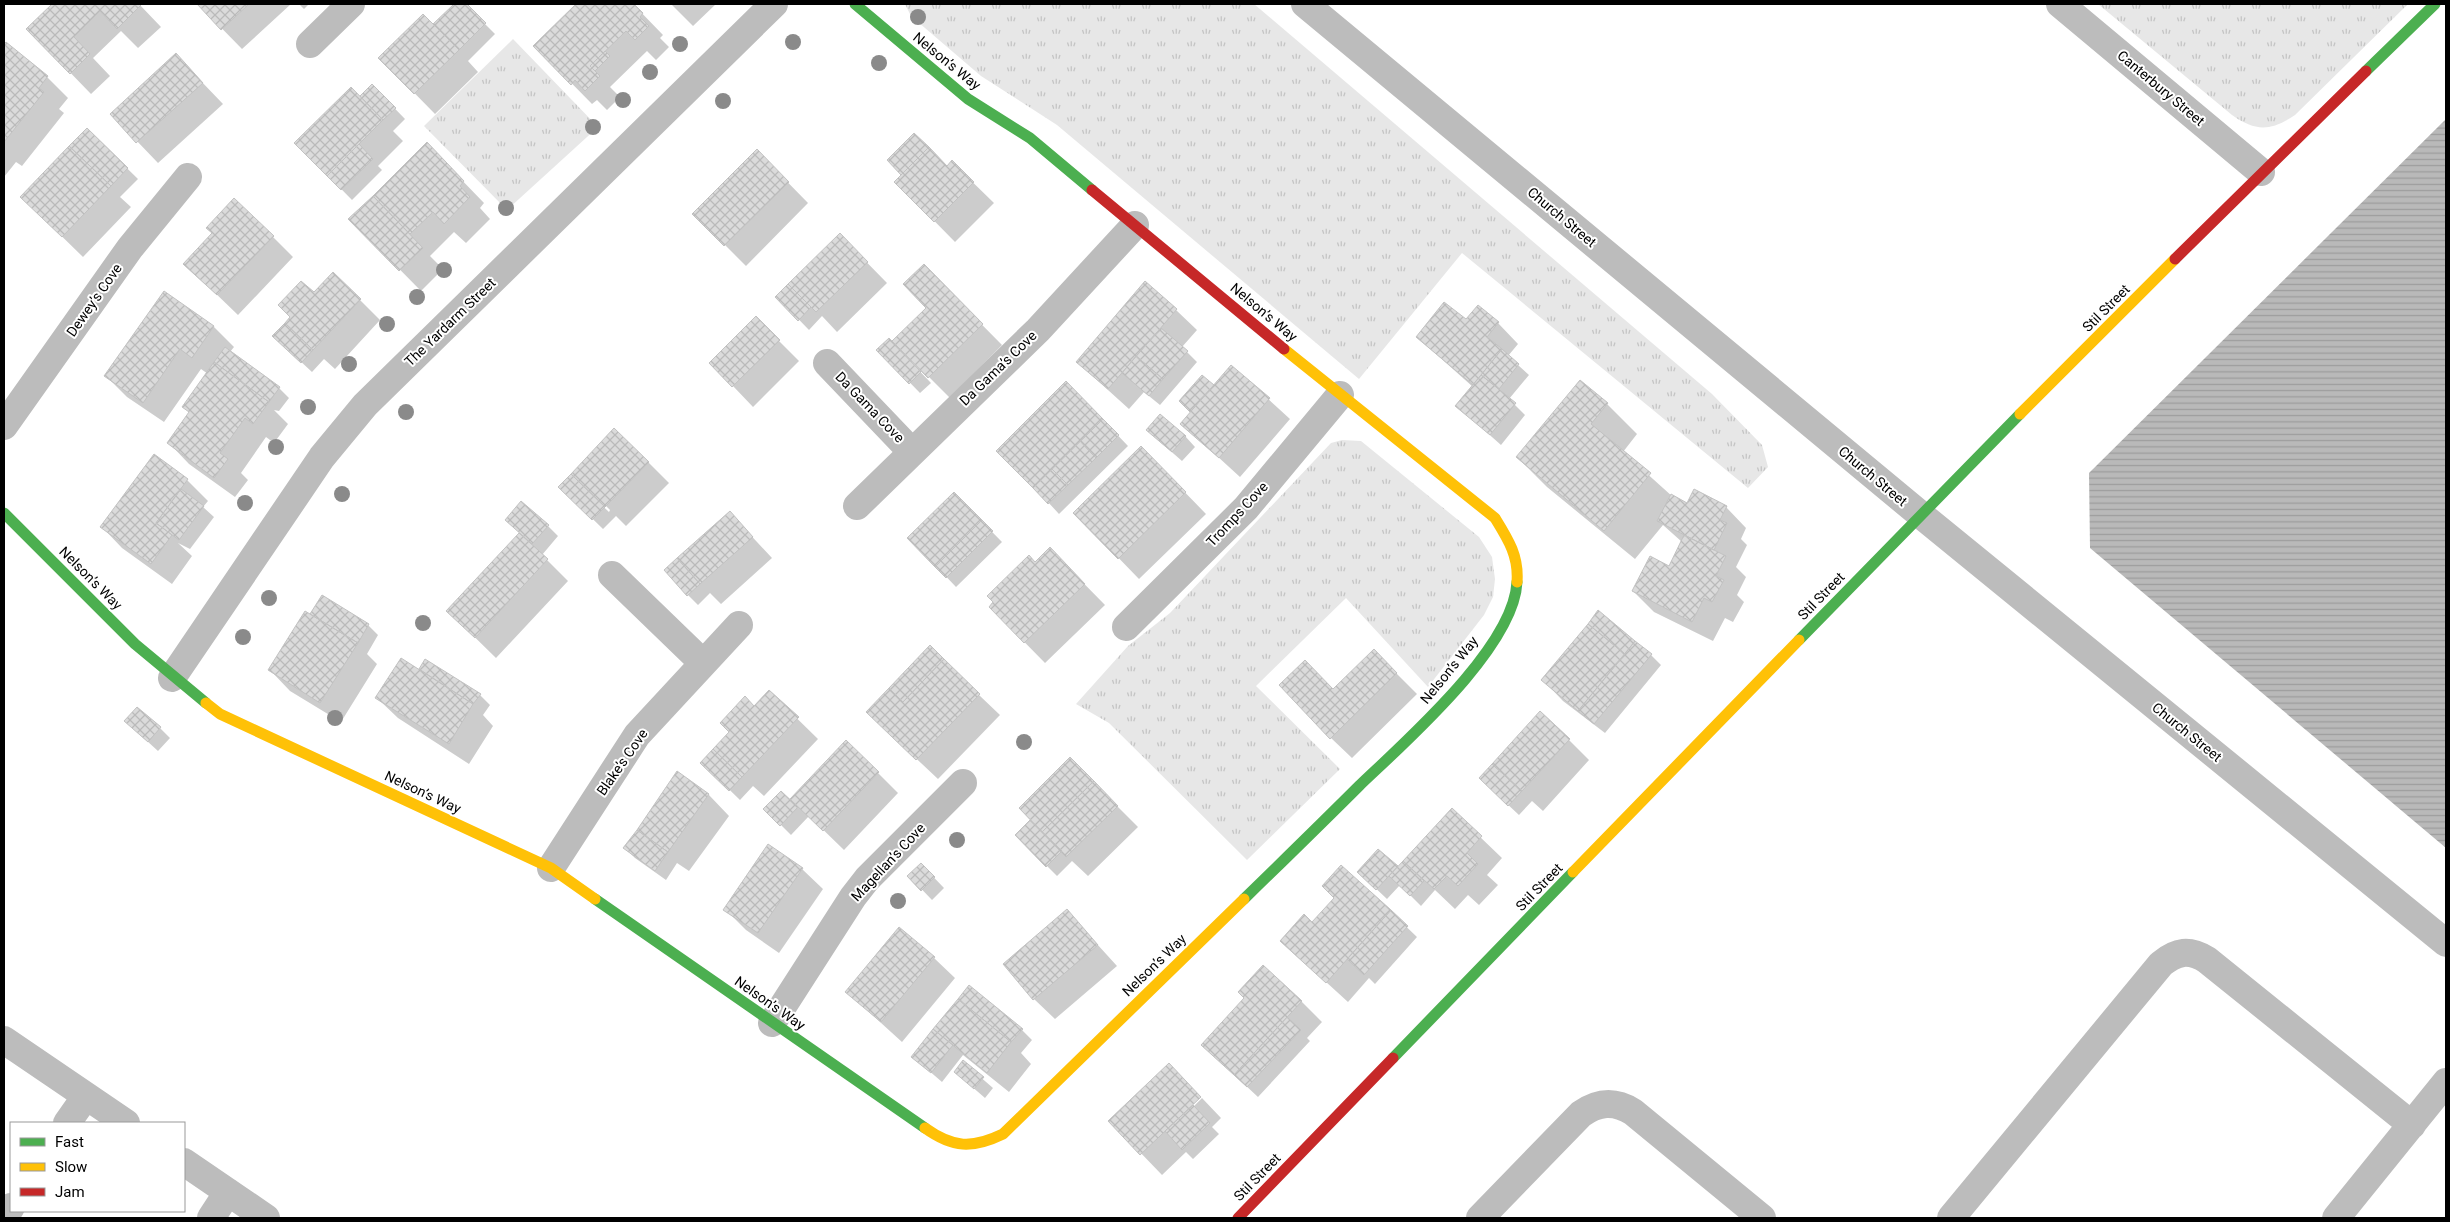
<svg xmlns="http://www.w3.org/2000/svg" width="2450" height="1222" font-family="Roboto,sans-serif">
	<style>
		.grass { fill: url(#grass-tufts) }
		.water { fill: url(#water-rules) }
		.shadow { fill: #0003; fill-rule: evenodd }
		.building { fill: url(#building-cross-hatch); stroke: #c2c2c2 }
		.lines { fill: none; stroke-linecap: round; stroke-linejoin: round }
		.street { stroke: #bcbcbc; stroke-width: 28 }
		.fast { stroke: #4caf50; stroke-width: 11 }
		.slow { stroke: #ffc107; stroke-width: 11 }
		.jam { stroke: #c62828; stroke-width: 11 }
		.tree { fill: #8a8a8a }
		.labels { text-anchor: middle; stroke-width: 4; stroke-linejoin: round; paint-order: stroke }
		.street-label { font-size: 14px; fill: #000; stroke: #fff }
	</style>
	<defs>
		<pattern id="grass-tufts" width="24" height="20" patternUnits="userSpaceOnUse" patternTransform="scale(1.25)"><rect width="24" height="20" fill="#e7e7e7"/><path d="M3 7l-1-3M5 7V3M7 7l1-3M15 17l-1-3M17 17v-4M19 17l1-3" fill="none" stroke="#c4c4c4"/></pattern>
		<pattern id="water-rules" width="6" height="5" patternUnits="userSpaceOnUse" patternTransform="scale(1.25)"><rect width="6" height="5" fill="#b9b9b9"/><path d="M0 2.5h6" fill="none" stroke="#9d9d9d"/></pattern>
		<pattern id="building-cross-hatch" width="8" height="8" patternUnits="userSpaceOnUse" patternTransform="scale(1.25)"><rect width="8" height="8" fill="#dbdbdb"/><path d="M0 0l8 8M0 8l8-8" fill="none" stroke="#bababa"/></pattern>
	</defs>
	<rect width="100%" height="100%" fill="#fff"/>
	<path class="grass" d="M 905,4 L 1254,4 L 1712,394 L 1762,445 L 1768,467 L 1748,488 L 1462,253 L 1359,379 L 1057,125 L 981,76 L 911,16 Z
		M 2098,4 L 2408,4 L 2295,115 C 2271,131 2256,132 2232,115 Z
		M 513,39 L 598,127 L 507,210 L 424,126 Z
		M 1342,440 L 1361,441 L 1479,537 L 1492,557 L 1495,579 L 1493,597 L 1484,615 L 1428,687 L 1346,598 L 1256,686 L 1340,769 L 1247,860 L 1109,723 L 1076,704 L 1128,646 L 1170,613 L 1331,443 Z"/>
	<path class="water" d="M 2446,119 L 2446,848 L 2090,548 L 2089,473 Z"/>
	<path class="shadow" d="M 54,4 L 139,4 L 161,27 L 138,48 L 121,31 L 93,58 L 110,76 L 91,94 L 28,29 Z
		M 198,4 L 291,4 L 242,49 Z
		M 299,4 L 309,4 L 304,9 Z
		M 455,4 L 465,4 L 495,34 L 468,61 L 478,72 L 435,114 L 380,58 L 433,26 Z
		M 578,4 L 633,4 L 663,35 L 660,38 L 669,47 L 656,60 L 647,51 L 610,87 L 620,97 L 607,110 L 597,100 L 592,104 L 535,46 Z
		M 671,4 L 716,4 L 693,26 Z
		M 6,44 L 47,77 L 68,98 L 59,109 L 64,113 L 22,166 L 16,162 L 4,177 L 4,46 Z
		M 176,55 L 223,104 L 158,163 L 111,114 Z
		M 372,85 L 405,119 L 393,131 L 403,141 L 378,166 L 382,170 L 352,200 L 296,143 L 360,97 Z
		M 87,129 L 138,179 L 120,197 L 131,207 L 83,257 L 42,217 Z
		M 914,135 L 947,167 L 952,162 L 994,203 L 955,242 L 896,182 L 903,175 L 889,160 Z
		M 427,144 L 484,203 L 480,208 L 490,219 L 466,243 L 454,232 L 430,256 L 443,269 L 421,291 L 350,219 Z
		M 757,151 L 808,203 L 746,266 L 694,214 Z
		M 840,235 L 887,283 L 837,332 L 822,316 L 809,330 L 777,297 Z
		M 273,237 L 293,257 L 238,315 L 185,264 Z
		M 924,266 L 1002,345 L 950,398 L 913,361 L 911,362 L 931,383 L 920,393 L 878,350 L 892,343 L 928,308 Z
		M 164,292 L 214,327 L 234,347 L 230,352 L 279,388 L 289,398 L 279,411 L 274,410 L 288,424 L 274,443 L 266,437 L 241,473 L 248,480 L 235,497 L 189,464 L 169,443 L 190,413 L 184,407 L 208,374 L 201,369 L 164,422 L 127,397 L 106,376 Z
		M 314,294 L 360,300 L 380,320 L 335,369 L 324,359 L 312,372 L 284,346 Z
		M 1176,310 L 1197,330 L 1182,347 L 1197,362 L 1160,405 L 1144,392 L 1129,409 L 1077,362 Z
		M 756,318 L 799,361 L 753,407 L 733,386 Z
		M 1466,321 L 1498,323 L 1518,344 L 1508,356 L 1529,375 L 1509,399 L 1525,415 L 1501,445 L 1457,406 L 1473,387 L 1417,337 Z
		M 1232,366 L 1290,419 L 1240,477 L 1182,424 L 1192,412 L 1180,401 L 1214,387 Z
		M 1087,403 L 1128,446 L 1059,514 L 1035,488 Z
		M 1607,404 L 1637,434 L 1623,452 L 1673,497 L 1687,504 L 1726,507 L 1746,528 L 1741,539 L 1747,545 L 1736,567 L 1746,577 L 1737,595 L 1744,602 L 1733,622 L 1725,618 L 1713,641 L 1654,612 L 1633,591 L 1669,567 L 1682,542 L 1663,525 L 1635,559 L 1547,487 L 1517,457 Z
		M 1185,436 L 1195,447 L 1182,461 L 1158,440 Z
		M 1141,447 L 1206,514 L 1139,579 L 1075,513 Z
		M 648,462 L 669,483 L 626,526 L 616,516 L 603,529 L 560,487 ZM 593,493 L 610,510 L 609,512 L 591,495 Z
		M 187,480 L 208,501 L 203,507 L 214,517 L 190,549 L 178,543 L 192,556 L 172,584 L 122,548 L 102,527 Z
		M 954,493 L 1002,542 L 956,587 L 936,566 Z
		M 730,513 L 772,558 L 721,604 L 710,593 L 698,605 L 688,595 Z
		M 548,526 L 558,536 L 542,555 L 568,581 L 496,658 L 448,611 L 521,533 Z
		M 1050,549 L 1105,605 L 1045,663 L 990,607 Z
		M 322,597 L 368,625 L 378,635 L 367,654 L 377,664 L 341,722 L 290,691 L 270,670 Z
		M 1374,651 L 1417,694 L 1352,758 L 1331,738 L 1334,690 Z
		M 1651,655 L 1661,665 L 1605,733 L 1563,701 L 1543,680 Z
		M 426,661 L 480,695 L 490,705 L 483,715 L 493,726 L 469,764 L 398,718 L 377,698 L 419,671 Z
		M 769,691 L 818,739 L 764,796 L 753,786 L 740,800 L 702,763 Z
		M 979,695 L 1000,715 L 938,779 L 888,732 Z
		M 160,728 L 170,738 L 158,751 L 136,731 Z
		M 1569,740 L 1589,760 L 1543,811 L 1532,801 L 1519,815 L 1490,788 Z
		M 847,742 L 898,793 L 844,850 L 809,816 L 791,835 L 765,809 L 790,801 Z
		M 1070,759 L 1138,827 L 1088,876 L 1072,861 L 1057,876 L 1016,835 L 1037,828 Z
		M 677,773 L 709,795 L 729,816 L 689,871 L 677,863 L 666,880 L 635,858 L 625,848 Z
		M 1452,810 L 1502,858 L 1487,875 L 1498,885 L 1479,905 L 1468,895 L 1455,909 L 1435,890 L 1421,906 L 1400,885 L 1387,899 L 1369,882 L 1378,850 L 1398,868 Z
		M 921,864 L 944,888 L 932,900 L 909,876 Z
		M 802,869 L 823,889 L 779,953 L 746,930 L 725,909 Z
		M 1067,911 L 1117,966 L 1055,1019 L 1034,999 Z
		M 1391,912 L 1417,937 L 1375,984 L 1369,978 L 1348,1002 L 1303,961 L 1312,923 Z
		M 934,958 L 955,978 L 902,1042 L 847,992 Z
		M 960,999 L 1022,1030 L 1032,1040 L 1021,1053 L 1031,1064 L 1009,1092 L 963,1055 L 942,1082 L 913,1057 Z
		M 1301,1001 L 1322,1022 L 1307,1038 L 1310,1041 L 1258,1097 L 1202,1045 Z
		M 963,1062 L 993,1088 L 985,1098 L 955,1072 Z
		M 1202,1098 L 1221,1118 L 1212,1127 L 1219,1134 L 1193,1159 L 1186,1152 L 1162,1175 L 1110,1121 L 1191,1105 L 1193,1107 Z"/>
	<path class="building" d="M 52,4 L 139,4 L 141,5 L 117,29 L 100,11 L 74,37 L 90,54 L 70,74 L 26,29 Z
		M 197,4 L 249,4 L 221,30 Z
		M 454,4 L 467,4 L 486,23 L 459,50 L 433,24 Z
		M 576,4 L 634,4 L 643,13 L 640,17 L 649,26 L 635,40 L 626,31 L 590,66 L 600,76 L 585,91 L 575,80 L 571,85 L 533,46 Z
		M 423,14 L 459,50 L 414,94 L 378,58 Z
		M 6,42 L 48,76 L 39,88 L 44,92 L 4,142 L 4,44 Z
		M 605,51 L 610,56 L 595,71 L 590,66 Z
		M 176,53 L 203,83 L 136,143 L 110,114 Z
		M 372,84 L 396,108 L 383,120 L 360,96 Z
		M 351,87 L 383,120 L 327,176 L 294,143 Z
		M 87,128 L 128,168 L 111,186 L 69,146 Z
		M 914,133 L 929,147 L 901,175 L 887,160 Z
		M 427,142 L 464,181 L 460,186 L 470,197 L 444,224 L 433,212 L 410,234 L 373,196 Z
		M 359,144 L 373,159 L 341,190 L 327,176 Z
		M 69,146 L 111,186 L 62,237 L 20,197 Z
		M 929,147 L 947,166 L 952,160 L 974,182 L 934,222 L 894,182 Z
		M 757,149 L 789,182 L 724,246 L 692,214 Z
		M 373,196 L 423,248 L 399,271 L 348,219 Z
		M 234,198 L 274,236 L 217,295 L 183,264 L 212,233 L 206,228 Z
		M 840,233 L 868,262 L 816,312 L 788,284 Z
		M 924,264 L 983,324 L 928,378 L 892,341 L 926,308 L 903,284 Z
		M 333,272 L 361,299 L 313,350 L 285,323 L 290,317 L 278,305 L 301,281 L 314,292 Z
		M 1145,281 L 1177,309 L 1108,389 L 1076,362 Z
		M 788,284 L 811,307 L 798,321 L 775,297 Z
		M 164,291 L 214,326 L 192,358 L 180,349 L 143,403 L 104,376 Z
		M 1444,302 L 1466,319 L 1478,305 L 1499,322 L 1487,337 L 1502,349 L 1473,385 L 1416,337 Z
		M 756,316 L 780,340 L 732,387 L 709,363 Z
		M 285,323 L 313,350 L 301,363 L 272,336 Z
		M 1161,328 L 1188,351 L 1163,379 L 1136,356 Z
		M 889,338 L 921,372 L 909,384 L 876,350 Z
		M 225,347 L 280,387 L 269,402 L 214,362 Z
		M 1502,349 L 1519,364 L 1499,389 L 1481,375 Z
		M 1136,356 L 1163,379 L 1149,396 L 1122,373 Z
		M 214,362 L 269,402 L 253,424 L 245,418 L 220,453 L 228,459 L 214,478 L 167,443 L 189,412 L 182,407 Z
		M 1231,365 L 1270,398 L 1219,458 L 1180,424 Z
		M 1202,375 L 1214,385 L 1190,412 L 1179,401 Z
		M 1481,375 L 1516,403 L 1490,435 L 1455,406 Z
		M 1580,380 L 1608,403 L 1591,424 L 1651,473 L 1604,531 L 1516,457 Z
		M 1066,381 L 1103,419 L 1033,488 L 996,451 Z
		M 1160,414 L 1186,436 L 1172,452 L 1146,430 Z
		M 1103,419 L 1119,435 L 1096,458 L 1080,441 Z
		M 614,428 L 649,462 L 605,507 L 571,474 Z
		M 1080,441 L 1096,458 L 1068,485 L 1052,469 Z
		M 1141,446 L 1186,492 L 1118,559 L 1073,513 Z
		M 154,454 L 188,479 L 156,523 L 172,535 L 151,564 L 100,527 Z
		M 1052,469 L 1068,485 L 1048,504 L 1033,488 Z
		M 571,474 L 605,507 L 592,520 L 558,487 Z
		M 181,489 L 204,506 L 179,540 L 156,523 Z
		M 1694,489 L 1727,506 L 1720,520 L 1727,523 L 1714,550 L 1657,521 L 1671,494 L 1687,503 Z
		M 954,492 L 982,520 L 935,567 L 907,538 Z
		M 521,501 L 549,525 L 532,544 L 505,520 Z
		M 730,511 L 753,537 L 700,584 L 677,558 Z
		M 982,520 L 993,531 L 946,578 L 935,567 Z
		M 519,533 L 548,559 L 475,638 L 446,611 Z
		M 1684,535 L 1726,556 L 1716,576 L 1724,580 L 1712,602 L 1704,598 L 1692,622 L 1632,591 L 1650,556 L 1669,566 Z
		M 1050,547 L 1085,584 L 1024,643 L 989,607 L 993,602 L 987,596 L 1029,555 L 1035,562 Z
		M 677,558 L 700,584 L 687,596 L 664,570 Z
		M 322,595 L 369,624 L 358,643 L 310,614 Z
		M 1598,610 L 1635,641 L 1625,654 L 1588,624 Z
		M 305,611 L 358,643 L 320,703 L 268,670 Z
		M 1588,624 L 1625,654 L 1578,711 L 1541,680 Z
		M 1635,641 L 1652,654 L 1594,724 L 1578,711 Z
		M 930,645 L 944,659 L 903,702 L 889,688 Z
		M 1374,649 L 1397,673 L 1330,739 L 1279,685 L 1305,660 L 1333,689 Z
		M 401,658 L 473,704 L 449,744 L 375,698 Z
		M 425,659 L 481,694 L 473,704 L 419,669 Z
		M 944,659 L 980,694 L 916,760 L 866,712 L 889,688 L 903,702 Z
		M 769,690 L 799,717 L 742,777 L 713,749 L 729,732 L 720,723 L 745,696 L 754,706 Z
		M 137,707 L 161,727 L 148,742 L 124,721 Z
		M 1540,711 L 1570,739 L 1522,791 L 1492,764 Z
		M 846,740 L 879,772 L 823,831 L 790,799 Z
		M 713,749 L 742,777 L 729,791 L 700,763 Z
		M 1070,757 L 1094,781 L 1042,832 L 1019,808 Z
		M 1492,764 L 1522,791 L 1508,806 L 1479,778 Z
		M 677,771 L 709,794 L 668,852 L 637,830 Z
		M 1094,781 L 1118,806 L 1066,857 L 1042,832 Z
		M 781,791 L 798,807 L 780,826 L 763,809 Z
		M 1452,808 L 1482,836 L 1467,853 L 1478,864 L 1458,886 L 1447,876 L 1434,889 L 1403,861 Z
		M 1030,820 L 1062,851 L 1046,867 L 1015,835 Z
		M 637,830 L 668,852 L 655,871 L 623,848 Z
		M 768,844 L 803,868 L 758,933 L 723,910 Z
		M 1378,849 L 1398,866 L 1376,890 L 1357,872 Z
		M 1403,861 L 1424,881 L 1410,896 L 1389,876 Z
		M 921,863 L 935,877 L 921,891 L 907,876 Z
		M 1341,865 L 1391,910 L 1326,983 L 1280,941 L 1304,914 L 1312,922 L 1334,898 L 1322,886 Z
		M 1067,909 L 1098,945 L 1033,1000 L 1003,964 Z
		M 1391,910 L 1408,926 L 1364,975 L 1347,959 Z
		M 899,927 L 935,957 L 881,1022 L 845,992 Z
		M 1263,965 L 1302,1001 L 1234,1075 L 1201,1045 L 1244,998 L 1238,992 Z
		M 969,985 L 1023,1029 L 1011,1042 L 958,999 Z
		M 958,999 L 1011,1042 L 987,1073 L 933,1029 Z
		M 1287,1017 L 1301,1030 L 1247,1087 L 1234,1075 Z
		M 933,1029 L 953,1045 L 931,1073 L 911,1057 Z
		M 963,1060 L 984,1077 L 974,1089 L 954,1072 Z
		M 1169,1063 L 1201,1097 L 1140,1155 L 1108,1121 Z
		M 1193,1105 L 1210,1123 L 1182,1150 L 1165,1131 Z"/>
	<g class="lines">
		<path class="street" d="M 1305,4 L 1921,515 L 2446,943
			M 2060,4 L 2261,172
			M 310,44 L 351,4
			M 827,363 L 912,452
			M 4,426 L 130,248 L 188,177
			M 857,506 L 1038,330 L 1135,225
			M 612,575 L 703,663
			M 1126,627 L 1246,508 L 1340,395
			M 172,678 L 322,457 L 365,405 L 774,4
			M 551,868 L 637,735 L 739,625
			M 772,1023 L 853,897 L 867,879 L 963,783
			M 4,1040 L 126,1123
			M 67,1123 L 86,1096
			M 184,1162 L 266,1218
			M 4,1218 L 11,1207
			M 211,1218 L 228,1192
			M 1480,1218 L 1581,1114 C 1598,1102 1614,1100 1633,1112 L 1762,1218
			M 1951,1218 L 2161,964 C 2177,951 2189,949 2207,960 L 2412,1125
			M 2336,1218 L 2446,1082"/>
		<path class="fast" d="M 855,4 L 968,99 L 1030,138 L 1092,190
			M 2366,71 L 2435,4
			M 4,513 L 135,644 L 206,703
			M 1799,640 L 2020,414
			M 595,899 L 925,1128
			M 1244,899 C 1283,861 1322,823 1360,785 C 1406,741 1514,647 1517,582
			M 1393,1058 L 1573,872"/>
		<path class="slow" d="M 1284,349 L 1495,518 C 1508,539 1519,556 1517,582
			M 2020,414 L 2175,259
			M 206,703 L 220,714 L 551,868 L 595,899
			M 1573,872 L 1799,640
			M 925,1128 C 953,1148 972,1149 1003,1134 L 1244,899"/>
		<path class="jam" d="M 1092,190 L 1284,349
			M 2175,259 L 2366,71
			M 1238,1218 L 1393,1058"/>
	</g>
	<g class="tree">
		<circle cx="918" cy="17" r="8"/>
		<circle cx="793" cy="42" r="8"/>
		<circle cx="680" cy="44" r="8"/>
		<circle cx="879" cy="63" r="8"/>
		<circle cx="650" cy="72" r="8"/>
		<circle cx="623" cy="100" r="8"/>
		<circle cx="723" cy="101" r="8"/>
		<circle cx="593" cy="127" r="8"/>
		<circle cx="506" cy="208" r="8"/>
		<circle cx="444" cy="270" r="8"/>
		<circle cx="417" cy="297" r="8"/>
		<circle cx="387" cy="324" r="8"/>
		<circle cx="349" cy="364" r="8"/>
		<circle cx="308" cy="407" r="8"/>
		<circle cx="406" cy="412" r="8"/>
		<circle cx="276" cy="447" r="8"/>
		<circle cx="342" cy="494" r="8"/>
		<circle cx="245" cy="503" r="8"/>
		<circle cx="269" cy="598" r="8"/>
		<circle cx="423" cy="623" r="8"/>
		<circle cx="243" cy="637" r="8"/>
		<circle cx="335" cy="718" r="8"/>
		<circle cx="1024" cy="742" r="8"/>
		<circle cx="957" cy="840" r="8"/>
		<circle cx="898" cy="901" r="8"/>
	</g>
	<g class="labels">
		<g class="street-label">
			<text transform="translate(947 61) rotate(39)" y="5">Nelson’s Way</text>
			<text transform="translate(2161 88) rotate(40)" y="5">Canterbury Street</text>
			<text transform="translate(1562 217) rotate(40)" y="5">Church Street</text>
			<text transform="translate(94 300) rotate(-55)" y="5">Dewey’s Cove</text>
			<text transform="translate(2106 308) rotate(-45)" y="5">Stil Street</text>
			<text transform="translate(1264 312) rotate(40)" y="5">Nelson’s Way</text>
			<text transform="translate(450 322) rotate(-44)" y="5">The Yardarm Street</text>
			<text transform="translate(998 368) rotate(-44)" y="5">Da Gama’s Cove</text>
			<text transform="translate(870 407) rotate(46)" y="5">Da Gama Cove</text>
			<text transform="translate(1873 476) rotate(40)" y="5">Church Street</text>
			<text transform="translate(1237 514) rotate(-47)" y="5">Tromps Cove</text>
			<text transform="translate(91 578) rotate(45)" y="5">Nelson’s Way</text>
			<text transform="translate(1821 596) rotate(-46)" y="5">Stil Street</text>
			<text transform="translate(1449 670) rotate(-51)" y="5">Nelson’s Way</text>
			<text transform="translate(2187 732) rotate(39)" y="5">Church Street</text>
			<text transform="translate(622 762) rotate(-55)" y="5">Blake’s Cove</text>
			<text transform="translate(423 792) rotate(25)" y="5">Nelson’s Way</text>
			<text transform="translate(888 862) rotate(-47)" y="5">Magellan’s Cove</text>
			<text transform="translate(1539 887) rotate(-46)" y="5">Stil Street</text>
			<text transform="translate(1154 965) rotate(-44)" y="5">Nelson’s Way</text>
			<text transform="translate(770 1003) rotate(35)" y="5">Nelson’s Way</text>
			<text transform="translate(1257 1177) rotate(-46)" y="5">Stil Street</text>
		</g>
	</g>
	<rect width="2450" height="1222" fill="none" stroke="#000000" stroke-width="10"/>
	<rect x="10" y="1122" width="175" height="90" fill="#ffffff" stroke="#999999"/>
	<rect x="20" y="1138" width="25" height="8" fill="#4caf50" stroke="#999999"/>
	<text x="55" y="1147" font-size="15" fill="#000000">Fast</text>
	<rect x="20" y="1163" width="25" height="8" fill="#ffc107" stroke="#999999"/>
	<text x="55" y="1172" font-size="15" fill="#000000">Slow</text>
	<rect x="20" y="1188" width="25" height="8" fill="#c62828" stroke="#999999"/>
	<text x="55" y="1197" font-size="15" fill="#000000">Jam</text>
</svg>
